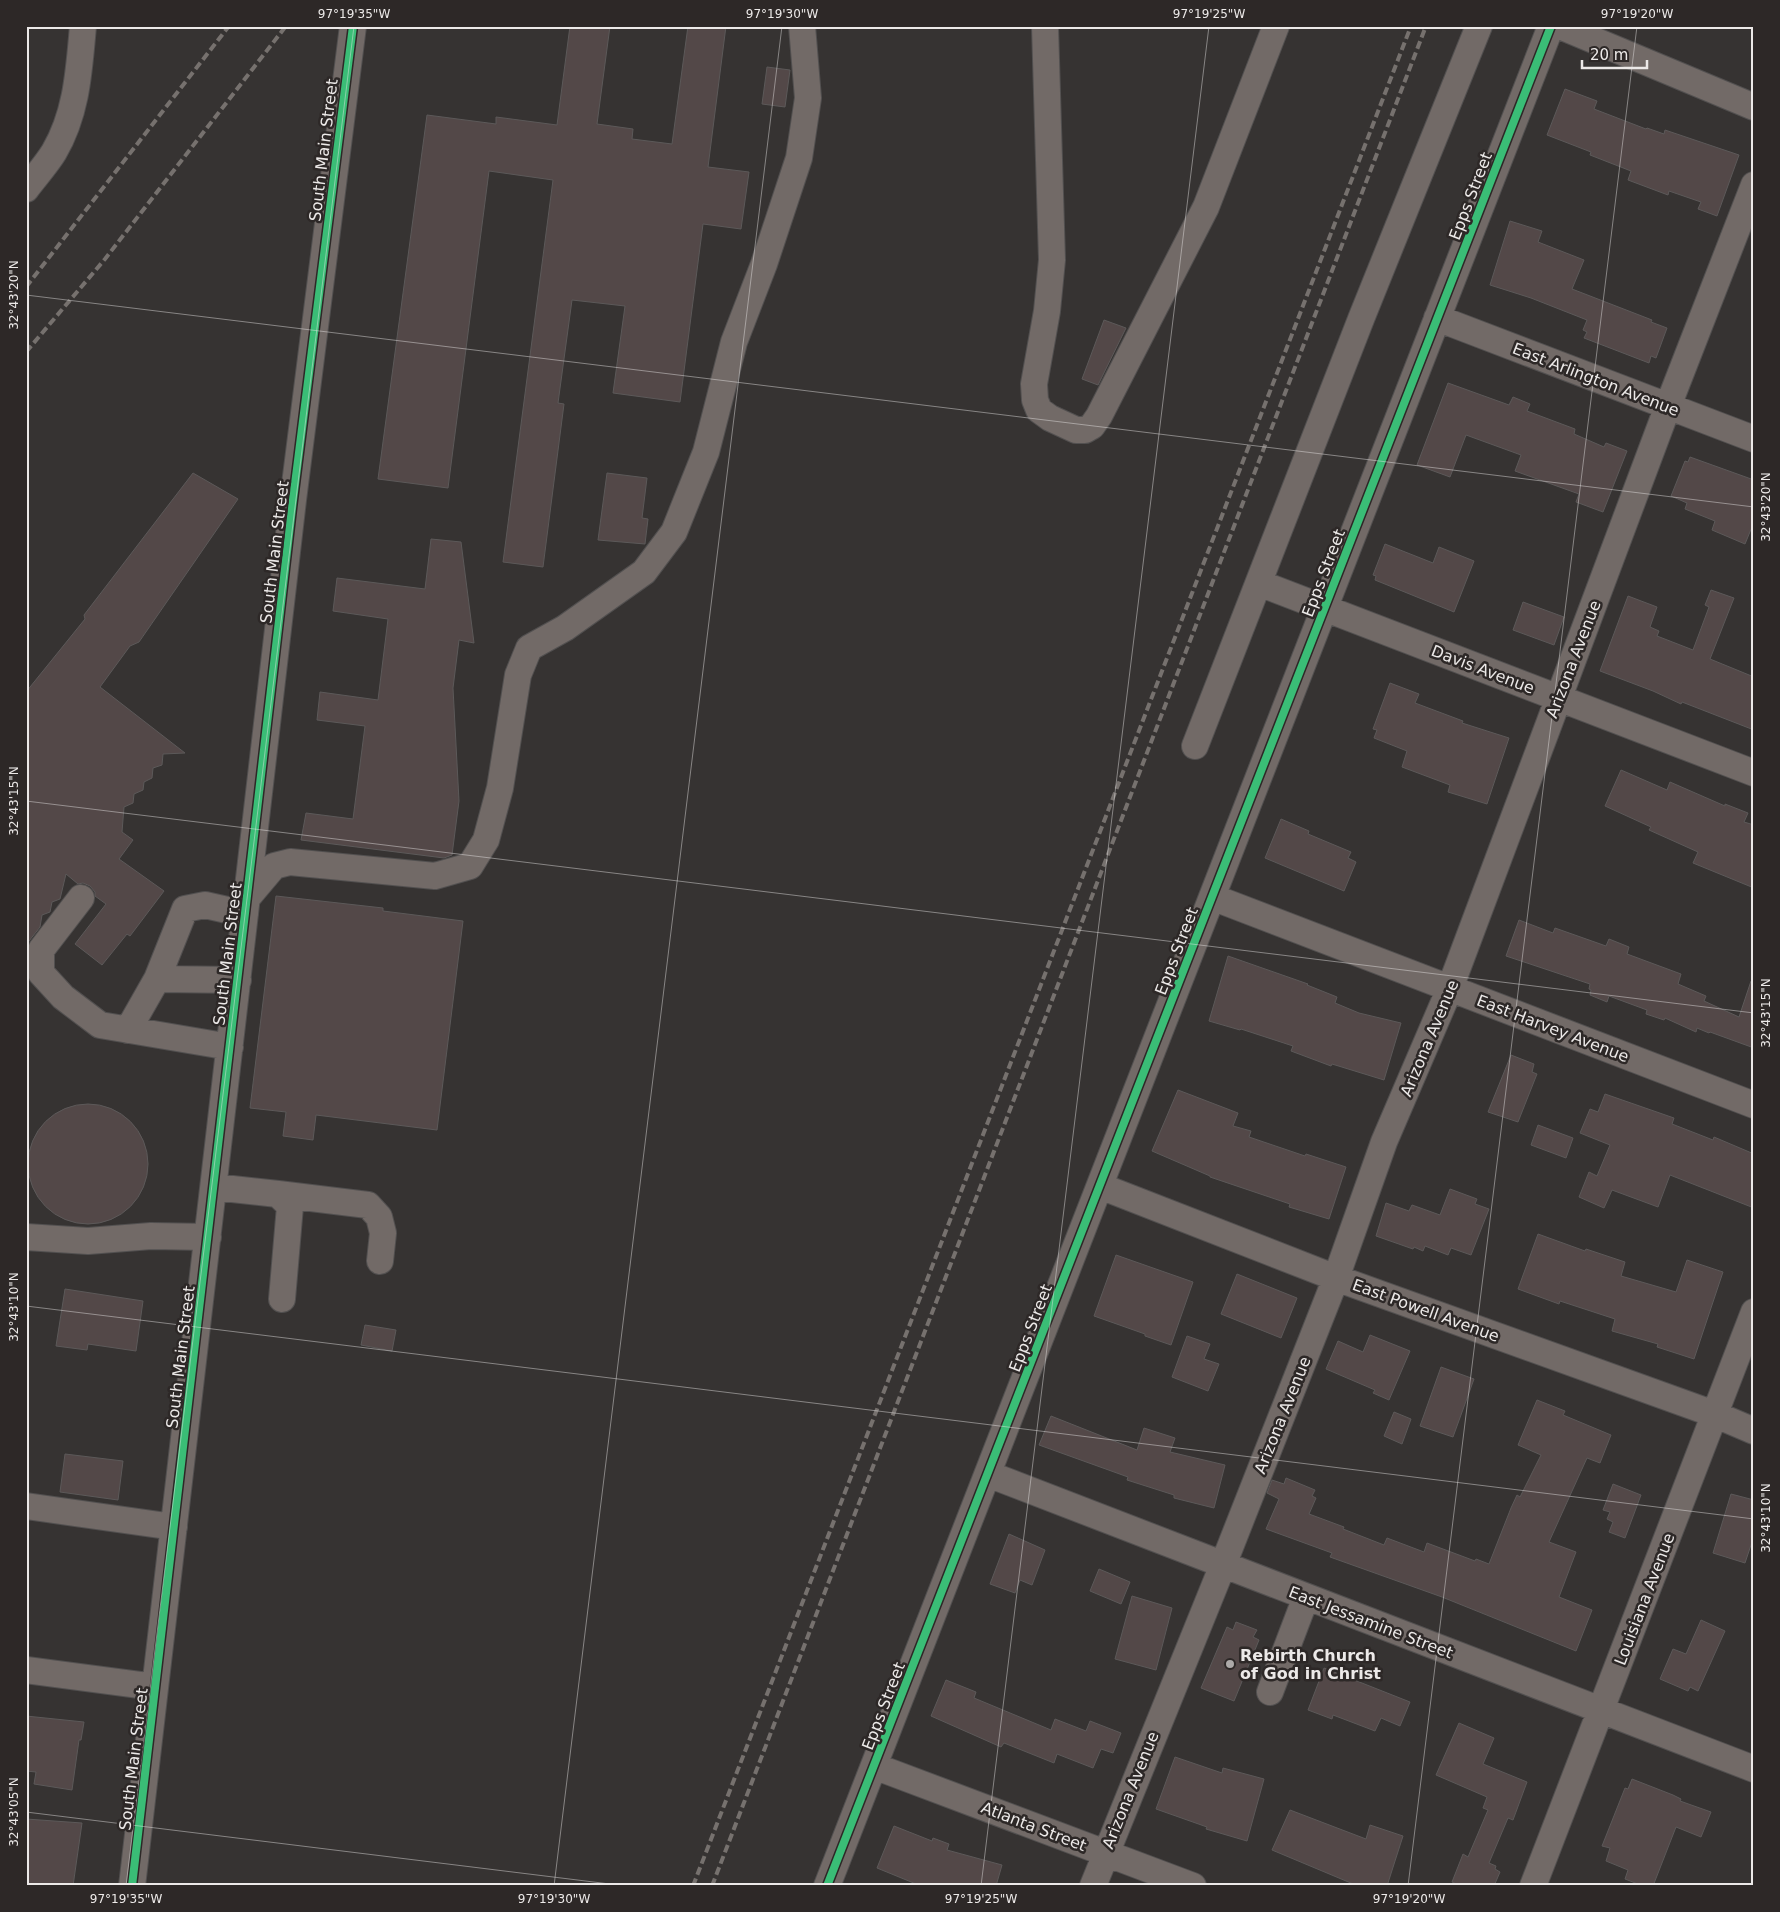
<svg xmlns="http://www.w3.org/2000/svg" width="1780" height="1912" font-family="'DejaVu Sans',sans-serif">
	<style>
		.building { fill: #534848; stroke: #5c5959 }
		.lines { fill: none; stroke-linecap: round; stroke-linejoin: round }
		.minor-casing { stroke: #525050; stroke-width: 28 }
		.minor { stroke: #726a67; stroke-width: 26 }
		.rail { stroke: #76716e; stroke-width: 4; stroke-dasharray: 8 4; stroke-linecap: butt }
		.cycleway-casing { stroke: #2d2827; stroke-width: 11 }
		.cycleway { stroke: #3abd76; stroke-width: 8 }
		.ticks { fill: none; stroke: #ece9e8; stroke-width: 1; stroke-opacity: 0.45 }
		.poi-dot { fill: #aca9a8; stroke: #2d2827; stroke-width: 2 }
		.labels { text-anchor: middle; stroke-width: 5; stroke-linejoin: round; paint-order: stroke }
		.street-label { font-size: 16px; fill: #ece9e8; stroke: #2d2827 }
		.poi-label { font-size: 16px; font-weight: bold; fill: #ece9e8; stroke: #2d2827; text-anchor: start }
		.neatline { fill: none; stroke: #ece9e8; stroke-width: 2 }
		.ticks-label { font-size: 12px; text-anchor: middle; fill: #ece9e8 }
	</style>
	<rect width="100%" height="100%" fill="#363332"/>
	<path class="building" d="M 570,26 L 610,26 L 597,124 L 633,129 L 632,139 L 672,144 L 688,26 L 726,26 L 708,167 L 749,172 L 741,229 L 703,224 L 680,402 L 613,393 L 625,306 L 572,300 L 558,403 L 564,404 L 543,567 L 503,562 L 553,180 L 489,171 L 448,488 L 378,479 L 427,115 L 496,124 L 496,117 L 557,125 Z
		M 767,67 L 790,70 L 785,107 L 762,104 Z
		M 1565,89 L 1597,101 L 1594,109 L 1646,129 L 1647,128 L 1664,134 L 1665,130 L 1739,155 L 1717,216 L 1698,209 L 1701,202 L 1669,191 L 1668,195 L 1628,180 L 1631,171 L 1590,155 L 1591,152 L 1547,135 Z
		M 1510,221 L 1542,231 L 1538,242 L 1584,260 L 1572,289 L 1652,320 L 1651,322 L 1667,328 L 1656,358 L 1651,356 L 1649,363 L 1584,338 L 1587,332 L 1583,330 L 1587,320 L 1531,298 L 1490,285 Z
		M 1104,320 L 1126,328 L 1098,385 L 1082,379 Z
		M 1448,383 L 1509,405 L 1513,397 L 1530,404 L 1527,411 L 1575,429 L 1574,434 L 1604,447 L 1606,443 L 1627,451 L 1603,512 L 1576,502 L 1579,494 L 1515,471 L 1521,455 L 1466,435 L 1450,477 L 1417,465 Z
		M 1690,457 L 1754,480 L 1754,522 L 1745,544 L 1712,530 L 1715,521 L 1685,509 L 1687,503 L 1671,496 L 1685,461 L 1688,462 Z
		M 193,473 L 238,499 L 139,642 L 130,646 L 100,687 L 185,753 L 163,754 L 162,765 L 153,768 L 152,778 L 144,782 L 143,790 L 134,794 L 133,803 L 124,807 L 122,832 L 133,840 L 119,859 L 164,891 L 130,936 L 127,934 L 102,965 L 75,944 L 106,904 L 95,896 L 95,892 L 90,886 L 83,883 L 78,884 L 66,874 L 60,899 L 52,902 L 50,912 L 42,915 L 40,927 L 29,941 L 26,949 L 26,692 L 85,619 L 84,615 Z
		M 607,473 L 647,478 L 642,518 L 648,519 L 645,544 L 598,540 Z
		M 431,539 L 461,542 L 474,643 L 459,640 L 453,688 L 459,801 L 452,855 L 444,858 L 301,840 L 306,813 L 353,819 L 365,726 L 317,720 L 320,692 L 378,700 L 388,619 L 333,611 L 337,578 L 425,589 Z
		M 1385,544 L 1433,563 L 1439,547 L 1474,561 L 1454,612 L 1375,580 L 1376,576 L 1373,575 Z
		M 1711,590 L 1734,598 L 1710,659 L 1754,677 L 1754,730 L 1682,702 L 1681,704 L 1653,691 L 1600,671 L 1628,596 L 1657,607 L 1650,627 L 1659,631 L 1657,636 L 1693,650 L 1709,607 L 1705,605 Z
		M 1523,602 L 1564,617 L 1554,645 L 1513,630 Z
		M 1390,683 L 1419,694 L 1415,703 L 1463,721 L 1462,723 L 1509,738 L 1487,804 L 1448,792 L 1450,785 L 1402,767 L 1407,751 L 1374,738 L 1377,730 L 1373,729 Z
		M 1621,770 L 1667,790 L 1670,782 L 1725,806 L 1725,804 L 1748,813 L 1744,822 L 1754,825 L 1754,888 L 1693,863 L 1698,852 L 1649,830 L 1651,827 L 1605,806 Z
		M 1281,819 L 1309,831 L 1308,834 L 1351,852 L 1348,858 L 1356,862 L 1344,891 L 1265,858 Z
		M 276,896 L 383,908 L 383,911 L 463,921 L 437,1130 L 316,1115 L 313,1140 L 283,1136 L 286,1112 L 250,1108 Z
		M 1519,920 L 1553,933 L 1555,928 L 1606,946 L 1609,939 L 1629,947 L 1627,954 L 1681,974 L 1678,984 L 1706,996 L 1704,1001 L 1739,1017 L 1751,981 L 1754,981 L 1754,1048 L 1710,1032 L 1709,1033 L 1697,1028 L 1696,1032 L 1665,1018 L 1664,1020 L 1646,1014 L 1647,1010 L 1609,996 L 1607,1002 L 1590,995 L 1591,990 L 1589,989 L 1590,984 L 1506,956 Z
		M 1228,956 L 1308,984 L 1307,985 L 1337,997 L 1335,1003 L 1359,1013 L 1401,1023 L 1384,1080 L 1332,1064 L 1331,1066 L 1291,1051 L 1293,1046 L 1241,1029 L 1240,1030 L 1209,1021 Z
		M 1511,1055 L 1534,1064 L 1532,1072 L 1537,1074 L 1518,1122 L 1488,1112 Z
		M 1178,1090 L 1238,1113 L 1233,1126 L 1251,1131 L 1249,1137 L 1305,1156 L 1306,1154 L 1346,1167 L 1329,1219 L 1289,1207 L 1290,1204 L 1210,1177 L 1210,1176 L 1152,1151 Z
		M 1605,1094 L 1674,1118 L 1672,1124 L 1713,1140 L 1714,1137 L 1754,1154 L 1754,1208 L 1670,1175 L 1658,1207 L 1612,1190 L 1604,1208 L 1579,1197 L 1589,1172 L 1597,1176 L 1610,1145 L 1580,1133 L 1590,1109 L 1598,1112 Z
		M28 1164a60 60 0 1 1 120 0a60 60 0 1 1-120 0Z
		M 1538,1125 L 1573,1138 L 1566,1158 L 1531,1145 Z
		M 1450,1189 L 1477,1199 L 1475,1204 L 1489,1209 L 1471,1255 L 1451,1248 L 1448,1255 L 1425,1246 L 1423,1251 L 1414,1247 L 1413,1249 L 1376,1236 L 1386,1203 L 1409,1211 L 1412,1205 L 1440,1215 Z
		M 1538,1234 L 1585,1251 L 1586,1249 L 1625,1262 L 1621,1276 L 1676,1292 L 1687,1260 L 1723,1272 L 1694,1359 L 1657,1347 L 1658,1344 L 1612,1331 L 1615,1319 L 1560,1301 L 1559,1304 L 1518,1289 Z
		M 1116,1255 L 1193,1282 L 1171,1345 L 1145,1336 L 1145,1334 L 1094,1316 Z
		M 1237,1274 L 1297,1298 L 1281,1338 L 1221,1314 Z
		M 65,1289 L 143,1301 L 136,1351 L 88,1344 L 87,1350 L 56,1346 Z
		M 365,1325 L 396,1330 L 392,1351 L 361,1345 Z
		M 1370,1335 L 1410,1351 L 1389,1400 L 1373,1393 L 1375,1390 L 1326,1369 L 1338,1341 L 1363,1352 Z
		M 1187,1336 L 1210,1344 L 1204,1359 L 1219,1364 L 1208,1391 L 1172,1377 Z
		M 1441,1367 L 1474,1379 L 1453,1437 L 1420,1426 Z
		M 1537,1400 L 1565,1411 L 1563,1415 L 1611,1435 L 1600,1463 L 1587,1458 L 1549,1542 L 1576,1552 L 1559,1597 L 1592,1610 L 1576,1651 L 1442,1597 L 1330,1557 L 1332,1553 L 1266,1529 L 1279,1499 L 1267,1493 L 1272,1480 L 1284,1484 L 1286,1478 L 1315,1490 L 1312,1496 L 1316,1498 L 1309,1514 L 1344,1527 L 1343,1529 L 1384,1545 L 1387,1538 L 1424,1552 L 1427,1543 L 1475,1561 L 1476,1559 L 1489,1564 L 1511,1508 L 1517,1495 L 1520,1497 L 1541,1455 L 1518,1445 Z
		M 1394,1412 L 1411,1419 L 1402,1444 L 1384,1436 Z
		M 1051,1416 L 1137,1450 L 1144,1428 L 1175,1438 L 1170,1452 L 1225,1465 L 1214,1508 L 1174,1498 L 1174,1495 L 1127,1480 L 1128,1477 L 1039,1445 Z
		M 65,1454 L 123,1461 L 118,1500 L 60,1492 Z
		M 1613,1484 L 1641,1495 L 1625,1538 L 1609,1532 L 1613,1522 L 1607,1519 L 1610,1512 L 1603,1510 Z
		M 1731,1494 L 1754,1500 L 1754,1536 L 1745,1563 L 1713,1553 Z
		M 1009,1534 L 1045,1550 L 1032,1585 L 1020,1580 L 1015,1593 L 990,1584 Z
		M 1099,1569 L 1130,1582 L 1121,1604 L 1090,1591 Z
		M 1132,1596 L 1172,1608 L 1156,1670 L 1115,1659 Z
		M 1701,1620 L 1725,1631 L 1698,1691 L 1690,1687 L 1688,1691 L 1660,1679 L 1673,1649 L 1686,1654 Z
		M 1236,1622 L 1257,1630 L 1253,1637 L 1259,1640 L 1234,1701 L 1201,1688 L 1227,1627 L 1233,1630 Z
		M 1324,1668 L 1410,1702 L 1400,1726 L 1381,1718 L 1375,1731 L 1333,1715 L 1332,1719 L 1308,1710 Z
		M 946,1680 L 976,1692 L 974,1698 L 1051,1730 L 1055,1719 L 1086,1731 L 1090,1721 L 1121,1733 L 1113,1753 L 1101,1749 L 1093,1768 L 1057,1754 L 1054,1763 L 1004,1743 L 1001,1747 L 931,1716 Z
		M 26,1716 L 84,1722 L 81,1740 L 79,1740 L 72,1790 L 34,1784 L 36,1772 L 26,1771 Z
		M 1459,1723 L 1494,1738 L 1483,1764 L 1527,1782 L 1513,1820 L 1508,1818 L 1489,1863 L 1496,1866 L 1495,1869 L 1500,1872 L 1494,1886 L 1461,1886 L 1452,1882 L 1463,1854 L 1468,1857 L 1488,1810 L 1483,1808 L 1487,1797 L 1436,1775 Z
		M 1175,1757 L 1222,1773 L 1223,1768 L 1264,1779 L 1247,1841 L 1206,1829 L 1207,1827 L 1156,1809 Z
		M 1632,1779 L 1673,1795 L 1681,1799 L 1680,1801 L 1711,1812 L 1701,1837 L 1676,1827 L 1653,1886 L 1643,1886 L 1625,1879 L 1628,1870 L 1606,1861 L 1610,1848 L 1602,1846 L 1625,1788 L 1628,1789 Z
		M 1290,1810 L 1366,1839 L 1370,1825 L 1403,1836 L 1387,1886 L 1358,1886 L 1272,1850 Z
		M 26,1819 L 82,1823 L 73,1886 L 26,1886 Z
		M 894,1826 L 932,1841 L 933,1838 L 949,1844 L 947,1850 L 1002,1865 L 996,1886 L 921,1886 L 877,1868 Z"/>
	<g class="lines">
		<defs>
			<path id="minor" d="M 1045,26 L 1052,260 L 1047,311 L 1034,384 L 1035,400 L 1039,410 L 1050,418 L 1076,430 L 1085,430 L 1092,426 L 1099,416 L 1206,207 L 1276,26
				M 1560,26 L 1754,107
				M 26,189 C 35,177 46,165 54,152 C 77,113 79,70 83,26
				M 1437,318 L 1754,439
				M 1259,583 L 1754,773
				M 1195,746 L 1361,319 L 1479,26
				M 1212,897 L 1754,1105
				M 81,898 L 41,950 L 41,973 L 63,997 L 100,1025 L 230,1047
				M 247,898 L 274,866 L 290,862 L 435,876 L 470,866 L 486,840 L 500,788 L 518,675 L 529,648 L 565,628 L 644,572 L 674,532 L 706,452 L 734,342 L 764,264 L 799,158 L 808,98 L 802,26
				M 157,979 L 238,980
				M 128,1030 L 157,979 L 185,909 L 205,905 L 245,914
				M 1100,1186 L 1336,1278 L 1714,1414 L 1754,1431
				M 214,1187 L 278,1194 L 290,1206 L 282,1299
				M 278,1194 L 368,1205 L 379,1217 L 383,1233 L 380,1261
				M 26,1237 L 88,1241 L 151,1236 L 208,1237
				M 988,1474 L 1754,1769
				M 26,1506 L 174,1527
				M 26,1670 L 155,1687
				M 1270,1692 L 1306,1597
				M 874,1766 L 1193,1886
				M 132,1886 L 293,500 L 353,26
				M 827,1886 L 1551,26
				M 1093,1886 L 1223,1565 L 1336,1278 L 1384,1142 L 1450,988 L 1668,406 L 1754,185
				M 1533,1886 L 1754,1312"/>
		</defs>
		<use href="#minor" class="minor-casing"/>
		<use href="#minor" class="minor"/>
		<path class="rail" d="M 26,287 L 229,26
			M 26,352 L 105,259 L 286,26
			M 693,1886 L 1411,26
			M 712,1886 L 1426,26"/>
		<defs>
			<path id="cycleway" d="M 132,1886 L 293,500 L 353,26
				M 827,1886 L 1551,26"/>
		</defs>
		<use href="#cycleway" class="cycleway-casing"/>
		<use href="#cycleway" class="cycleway"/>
	</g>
	<path class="ticks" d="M 26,295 L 1754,507M 26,801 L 1754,1013M 26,1306 L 1754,1519M 26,1812 L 626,1886M 126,1886 L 354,26M 554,1886 L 782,26M 981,1886 L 1209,26M 1408,1886 L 1637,26"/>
	<circle class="poi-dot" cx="1230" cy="1664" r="5"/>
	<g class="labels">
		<g class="street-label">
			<text transform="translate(323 150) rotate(-83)" y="6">South Main Street</text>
			<text transform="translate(1470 196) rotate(-69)" y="6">Epps Street</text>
			<text transform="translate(1596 379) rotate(21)" y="6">East Arlington Avenue</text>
			<text transform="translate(274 552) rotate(-83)" y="6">South Main Street</text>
			<text transform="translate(1323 573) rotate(-69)" y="6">Epps Street</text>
			<text transform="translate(1573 659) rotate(-69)" y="6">Arizona Avenue</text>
			<text transform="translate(1483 669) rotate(21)" y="6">Davis Avenue</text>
			<text transform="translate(1176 951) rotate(-69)" y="6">Epps Street</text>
			<text transform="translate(227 954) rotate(-83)" y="6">South Main Street</text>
			<text transform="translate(1553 1028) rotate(21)" y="6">East Harvey Avenue</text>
			<text transform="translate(1429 1038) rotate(-67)" y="6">Arizona Avenue</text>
			<text transform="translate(1426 1310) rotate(20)" y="6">East Powell Avenue</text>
			<text transform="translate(1030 1328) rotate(-69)" y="6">Epps Street</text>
			<text transform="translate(180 1357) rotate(-83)" y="6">South Main Street</text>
			<text transform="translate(1282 1415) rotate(-68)" y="6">Arizona Avenue</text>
			<text transform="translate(1644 1599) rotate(-69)" y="6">Louisiana Avenue</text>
			<text transform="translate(1371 1622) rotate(21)" y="6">East Jessamine Street</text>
			<text transform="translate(883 1706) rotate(-69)" y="6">Epps Street</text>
			<text transform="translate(133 1759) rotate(-83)" y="6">South Main Street</text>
			<text transform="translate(1130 1790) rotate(-68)" y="6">Arizona Avenue</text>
			<text transform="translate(1034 1826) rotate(21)" y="6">Atlanta Street</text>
		</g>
		<g class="poi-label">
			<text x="1240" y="1661">Rebirth Church<tspan x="1240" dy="18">of God in Christ</tspan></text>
		</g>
	</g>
	<rect width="1780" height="1912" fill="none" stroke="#2d2827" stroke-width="55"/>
	<path d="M1582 60v8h65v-8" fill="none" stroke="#ece9e8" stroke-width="2.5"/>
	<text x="1590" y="60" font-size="15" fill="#ece9e8" stroke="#2d2827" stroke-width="4" paint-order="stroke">20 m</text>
	<rect x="28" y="28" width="1724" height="1856" class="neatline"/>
	<g class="ticks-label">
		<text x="354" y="18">97°19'35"W</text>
		<text x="782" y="18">97°19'30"W</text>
		<text x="1209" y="18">97°19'25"W</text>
		<text x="1637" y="18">97°19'20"W</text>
		<text transform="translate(14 295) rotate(-90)" y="4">32°43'20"N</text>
		<text transform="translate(1766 507) rotate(-90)" y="4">32°43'20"N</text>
		<text transform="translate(14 801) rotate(-90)" y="4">32°43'15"N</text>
		<text transform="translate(1766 1013) rotate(-90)" y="4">32°43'15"N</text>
		<text transform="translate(14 1307) rotate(-90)" y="4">32°43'10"N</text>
		<text transform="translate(1766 1518) rotate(-90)" y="4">32°43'10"N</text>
		<text transform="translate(14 1812) rotate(-90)" y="4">32°43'05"N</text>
		<text x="126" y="1903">97°19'35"W</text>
		<text x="554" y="1903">97°19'30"W</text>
		<text x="981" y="1903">97°19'25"W</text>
		<text x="1409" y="1903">97°19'20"W</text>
	</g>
</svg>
